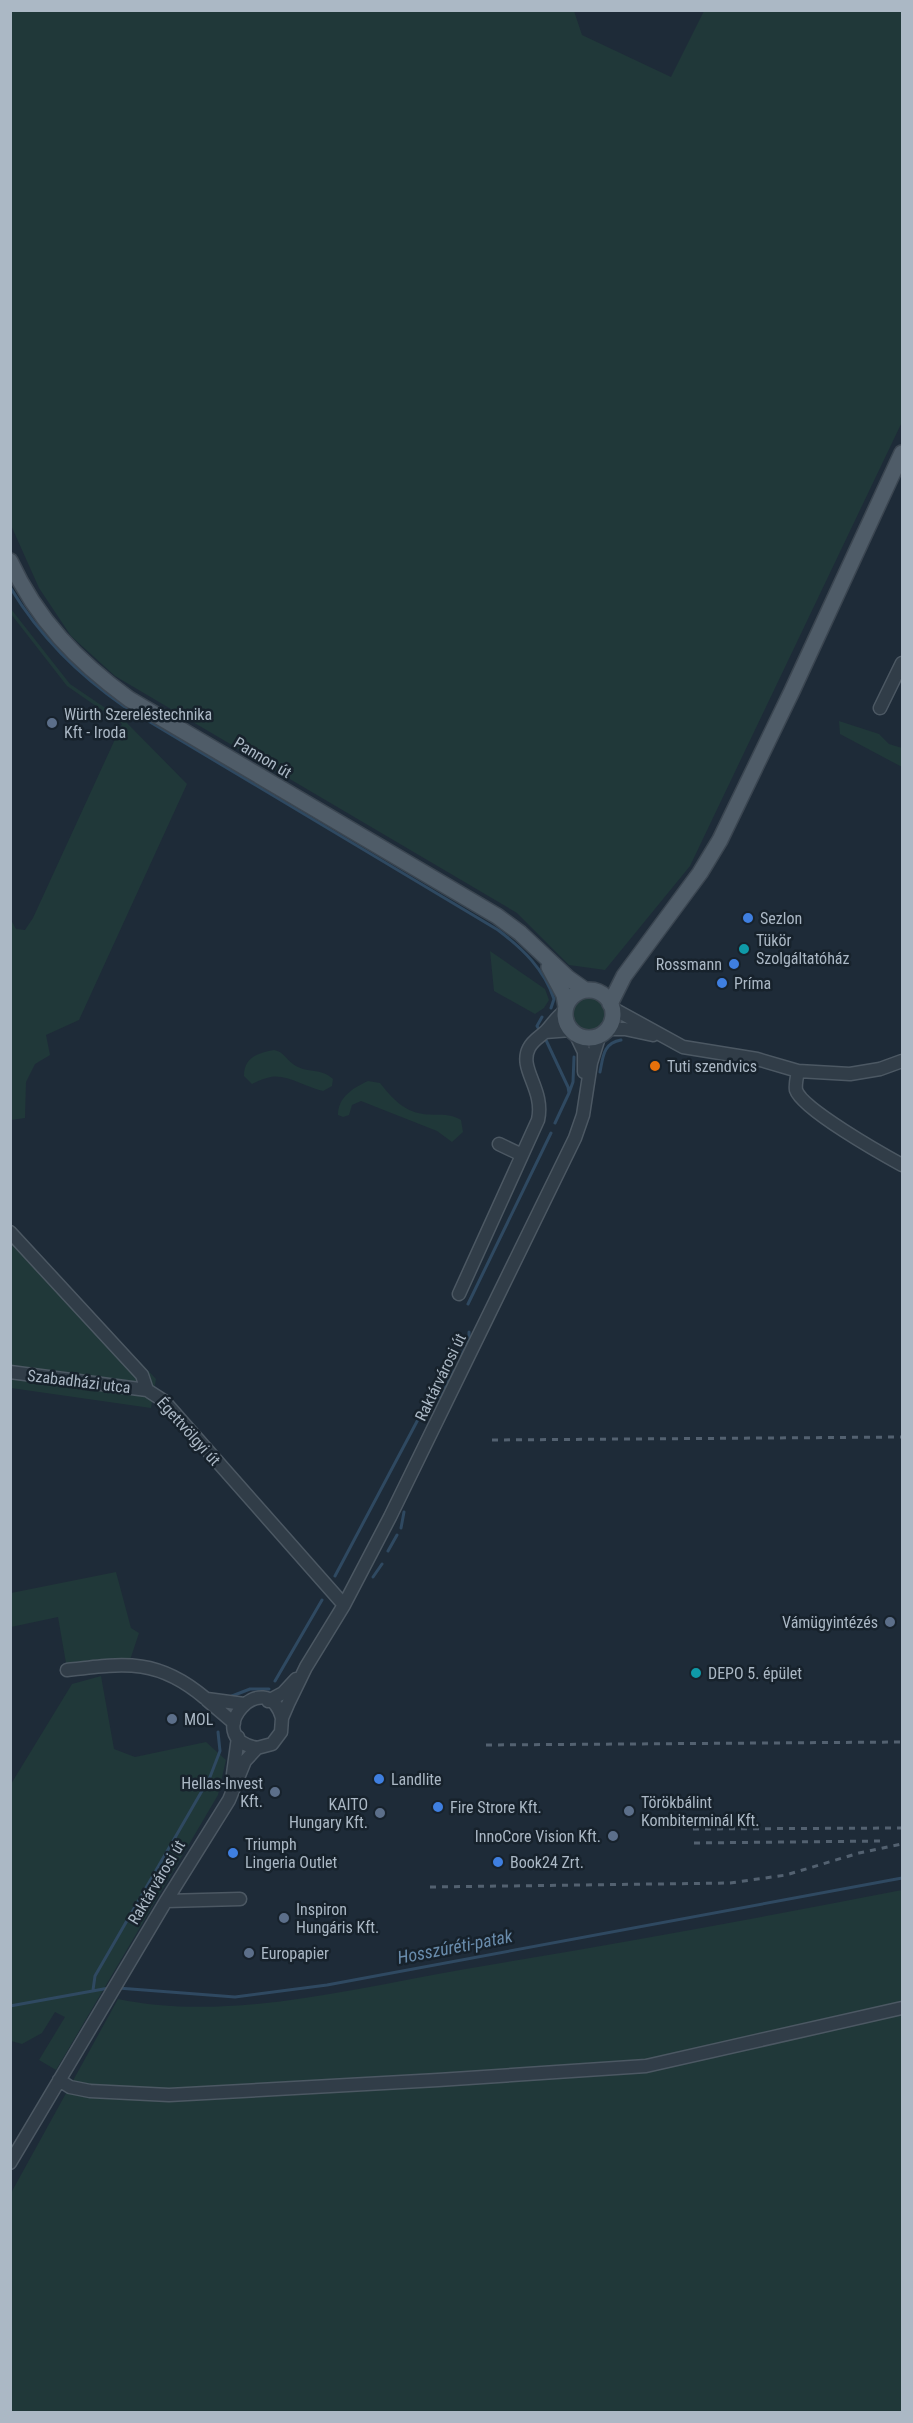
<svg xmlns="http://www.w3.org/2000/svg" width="913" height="2423" font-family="'Roboto Condensed',sans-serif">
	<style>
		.green { fill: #203839 }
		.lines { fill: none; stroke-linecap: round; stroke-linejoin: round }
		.stream { stroke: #2f4961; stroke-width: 3 }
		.minor-casing { stroke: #4c5863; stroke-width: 15 }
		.major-casing { stroke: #3b4651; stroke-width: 18 }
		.minor { stroke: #313d48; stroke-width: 12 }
		.major { stroke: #4f5c68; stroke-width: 15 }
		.rail { stroke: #536170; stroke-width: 3; stroke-dasharray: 6 6; stroke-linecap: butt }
		.service-dot { fill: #5c6f8a; stroke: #17222c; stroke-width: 2 }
		.shop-dot { fill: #3f7fe0; stroke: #17222c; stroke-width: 2 }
		.culture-dot { fill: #0f9aa8; stroke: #17222c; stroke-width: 2 }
		.food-dot { fill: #e8710a; stroke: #17222c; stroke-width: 2 }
		.labels { text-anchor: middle; stroke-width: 5; stroke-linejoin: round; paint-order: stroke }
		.poi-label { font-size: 16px; fill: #abb8c5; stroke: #17222c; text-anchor: start }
		.street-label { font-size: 16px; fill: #abb8c5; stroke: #17222c }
		.water-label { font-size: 18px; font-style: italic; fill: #698cac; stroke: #17222c }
	</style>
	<rect width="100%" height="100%" fill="#1e2b38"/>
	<path class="green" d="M 10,11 L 574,11 L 582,35 L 671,77 L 704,11 L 902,11 L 902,422 L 690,866 L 605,970 L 569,965 L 517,913 L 115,676 L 71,636 L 39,588 L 10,523 Z
		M 11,609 L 70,684 L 126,722 L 187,784 L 79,1020 L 46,1035 L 50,1055 L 35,1064 L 26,1082 L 25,1118 L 11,1120 L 11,920 L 16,929 L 25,930 L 33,918 L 122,724 L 67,686 L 11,614 Z
		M 839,721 L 879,734 L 889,744 L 902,748 L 902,767 L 840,734 Z
		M 490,951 L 545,989 L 549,1000 L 544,1008 L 535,1014 L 494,991 Z
		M571 1013a18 18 0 1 1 36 0a18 18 0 1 1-36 0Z
		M 274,1050 C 284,1052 286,1059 293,1064 C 306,1074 320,1067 333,1079 L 332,1086 L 323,1091 C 308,1088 286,1074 271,1077 C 265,1078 258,1081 252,1084 L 244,1076 C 244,1057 258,1053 274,1050 Z
		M 368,1081 L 380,1083 C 392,1098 403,1111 423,1114 C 438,1116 448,1112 461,1120 L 463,1132 L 452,1142 L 437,1131 L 361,1101 L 352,1105 L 349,1115 L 343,1117 L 338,1115 C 338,1097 353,1088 368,1081 Z
		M 11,1238 L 65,1283 L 156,1379 L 151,1408 L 11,1388 Z
		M 116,1572 L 131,1628 L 139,1633 L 130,1660 L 104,1659 L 66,1663 L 58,1617 L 11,1627 L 11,1593 Z
		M 101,1676 L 114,1749 L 135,1757 L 206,1742 L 226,1760 L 218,1795 L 56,2070 L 39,2060 L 65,2017 L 55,2012 L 42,2033 L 22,2044 L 11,2041 L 11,1784 L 72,1684 Z
		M 902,1890 L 902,2412 L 11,2412 L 11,2193 L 118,1999 C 227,2022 351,1989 460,1970 C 608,1945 755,1919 902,1890 Z"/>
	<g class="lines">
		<path class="stream" d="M 10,587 C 40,637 78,674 125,707 L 498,930 C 523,949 544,969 554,999 L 551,1008
			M 541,1033 L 537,1026 L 542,1017
			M 545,1038 L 568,1087 L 569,1093 L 555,1123
			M 600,1072 C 603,1057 603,1043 621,1040
			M 569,1093 L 573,1082 L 574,1057
			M 468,1304 L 551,1133
			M 462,1355 L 469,1341 L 469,1332
			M 401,1528 L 404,1512
			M 388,1551 L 397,1535
			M 335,1576 L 431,1395 L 433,1393 L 441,1397 L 454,1371
			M 373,1577 L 382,1564
			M 275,1681 L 322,1600
			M 232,1696 L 250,1689 L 269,1689
			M 118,1988 L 235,1997 L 327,1985 L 902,1878
			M 93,1990 L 95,1976 L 210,1777 L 220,1751 L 218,1732
			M 10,2006 L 109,1988"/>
		<defs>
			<path id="minor" d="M 880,708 L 902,663
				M 612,1008 L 683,1047 L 757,1059 L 798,1071 L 850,1074 L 880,1069 L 902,1061
				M 607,1029 L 625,1029 L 653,1035
				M 545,1032 L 571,1030
				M 575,1033 L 584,1052 L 584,1072
				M 798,1071 C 797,1077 795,1084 796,1090 C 802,1109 882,1154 902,1165
				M 499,1144 L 522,1155
				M 10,1232 L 142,1375 L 147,1390
				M 459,1294 L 538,1120 C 545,1089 518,1069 529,1048 C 533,1040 540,1037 546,1031 C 553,1024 556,1017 565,1011
				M 10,1372 L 147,1390 L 164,1401 L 344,1605
				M 67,1670 C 125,1663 158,1658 205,1698
				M 207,1699 L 244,1704
				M 207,1700 L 234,1723
				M 268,1701 L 283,1693 L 296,1679
				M 282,1718 C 266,1662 198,1737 257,1748 L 272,1744 L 281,1732 L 282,1718 L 288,1704 L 306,1667 L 344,1605 L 390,1517 L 575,1138 L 583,1115 L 591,1063 L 600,1034
				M 233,1774 L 238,1737
				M 166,1901 L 240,1899
				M 59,2080 L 70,2087 L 90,2091 L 169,2095 L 438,2080 L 646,2066 L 902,2008
				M 10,2163 L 166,1901 L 229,1800 L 245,1761 L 257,1748"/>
			<path id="major" d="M 10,561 C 37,620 77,661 129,699 L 497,916 L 520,933 L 568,978 L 585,990
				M 549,967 L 564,995 L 566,1007
				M565 1014a24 24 0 1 1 48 0a24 24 0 1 1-48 0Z
				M 610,1004 L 624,976 L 700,873 L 720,840 L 792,691 L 902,453"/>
		</defs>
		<use href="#minor" class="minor-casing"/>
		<use href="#major" class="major-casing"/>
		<use href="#minor" class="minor"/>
		<use href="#major" class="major"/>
		<path class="rail" d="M 492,1440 L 902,1437
			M 486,1745 L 902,1742
			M 693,1829 L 902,1828
			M 694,1843 L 885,1841
			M 430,1887 L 730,1883 L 786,1875 L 859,1853 L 902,1844"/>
	</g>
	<g class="service-dot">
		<circle cx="52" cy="723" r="6"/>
		<circle cx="890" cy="1622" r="6"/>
		<circle cx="172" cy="1719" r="6"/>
		<circle cx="275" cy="1792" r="6"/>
		<circle cx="629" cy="1811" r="6"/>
		<circle cx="380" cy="1813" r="6"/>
		<circle cx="613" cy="1836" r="6"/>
		<circle cx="284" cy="1918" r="6"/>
		<circle cx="249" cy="1953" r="6"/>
	</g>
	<g class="shop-dot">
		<circle cx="748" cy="918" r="6"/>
		<circle cx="734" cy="964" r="6"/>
		<circle cx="722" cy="983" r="6"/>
		<circle cx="379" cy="1779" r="6"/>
		<circle cx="438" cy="1807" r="6"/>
		<circle cx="233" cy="1853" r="6"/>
		<circle cx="498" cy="1862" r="6"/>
	</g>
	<g class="culture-dot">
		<circle cx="744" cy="949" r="6"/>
		<circle cx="696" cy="1673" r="6"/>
	</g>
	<circle class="food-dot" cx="655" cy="1066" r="6"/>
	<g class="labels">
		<g class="poi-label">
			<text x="64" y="720">Würth Szereléstechnika<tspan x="64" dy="18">Kft - Iroda</tspan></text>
			<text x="760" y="924">Sezlon</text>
			<text x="756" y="946">Tükör<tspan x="756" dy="18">Szolgáltatóház</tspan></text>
			<text x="722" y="970" text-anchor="end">Rossmann</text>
			<text x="734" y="989">Príma</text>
			<text x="667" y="1072">Tuti szendvics</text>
			<text x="878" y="1628" text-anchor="end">Vámügyintézés</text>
			<text x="708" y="1679">DEPO 5. épület</text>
			<text x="184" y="1725">MOL</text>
			<text x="391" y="1785">Landlite</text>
			<text x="263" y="1789" text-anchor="end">Hellas-Invest<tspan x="263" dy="18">Kft.</tspan></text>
			<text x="641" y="1808">Törökbálint<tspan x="641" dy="18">Kombiterminál Kft.</tspan></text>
			<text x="368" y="1810" text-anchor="end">KAITO<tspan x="368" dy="18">Hungary Kft.</tspan></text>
			<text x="450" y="1813">Fire Strore Kft.</text>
			<text x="601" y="1842" text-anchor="end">InnoCore Vision Kft.</text>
			<text x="245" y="1850">Triumph<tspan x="245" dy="18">Lingeria Outlet</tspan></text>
			<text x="510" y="1868">Book24 Zrt.</text>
			<text x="296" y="1915">Inspiron<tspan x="296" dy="18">Hungáris Kft.</tspan></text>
			<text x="261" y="1959">Europapier</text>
		</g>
		<g class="street-label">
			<text transform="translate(263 757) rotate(31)" y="6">Pannon út</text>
			<text transform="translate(440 1377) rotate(-64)" y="6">Raktárvárosi út</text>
			<text transform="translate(79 1381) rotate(7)" y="6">Szabadházi utca</text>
			<text transform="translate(189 1431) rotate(48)" y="6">Égettvölgyi út</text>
			<text transform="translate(156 1882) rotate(-59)" y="6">Raktárvárosi út</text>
		</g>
		<g class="water-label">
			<text transform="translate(455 1947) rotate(-11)" y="6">Hosszúréti-patak</text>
		</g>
	</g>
	<rect width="913" height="2423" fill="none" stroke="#abb8c5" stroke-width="24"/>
</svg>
